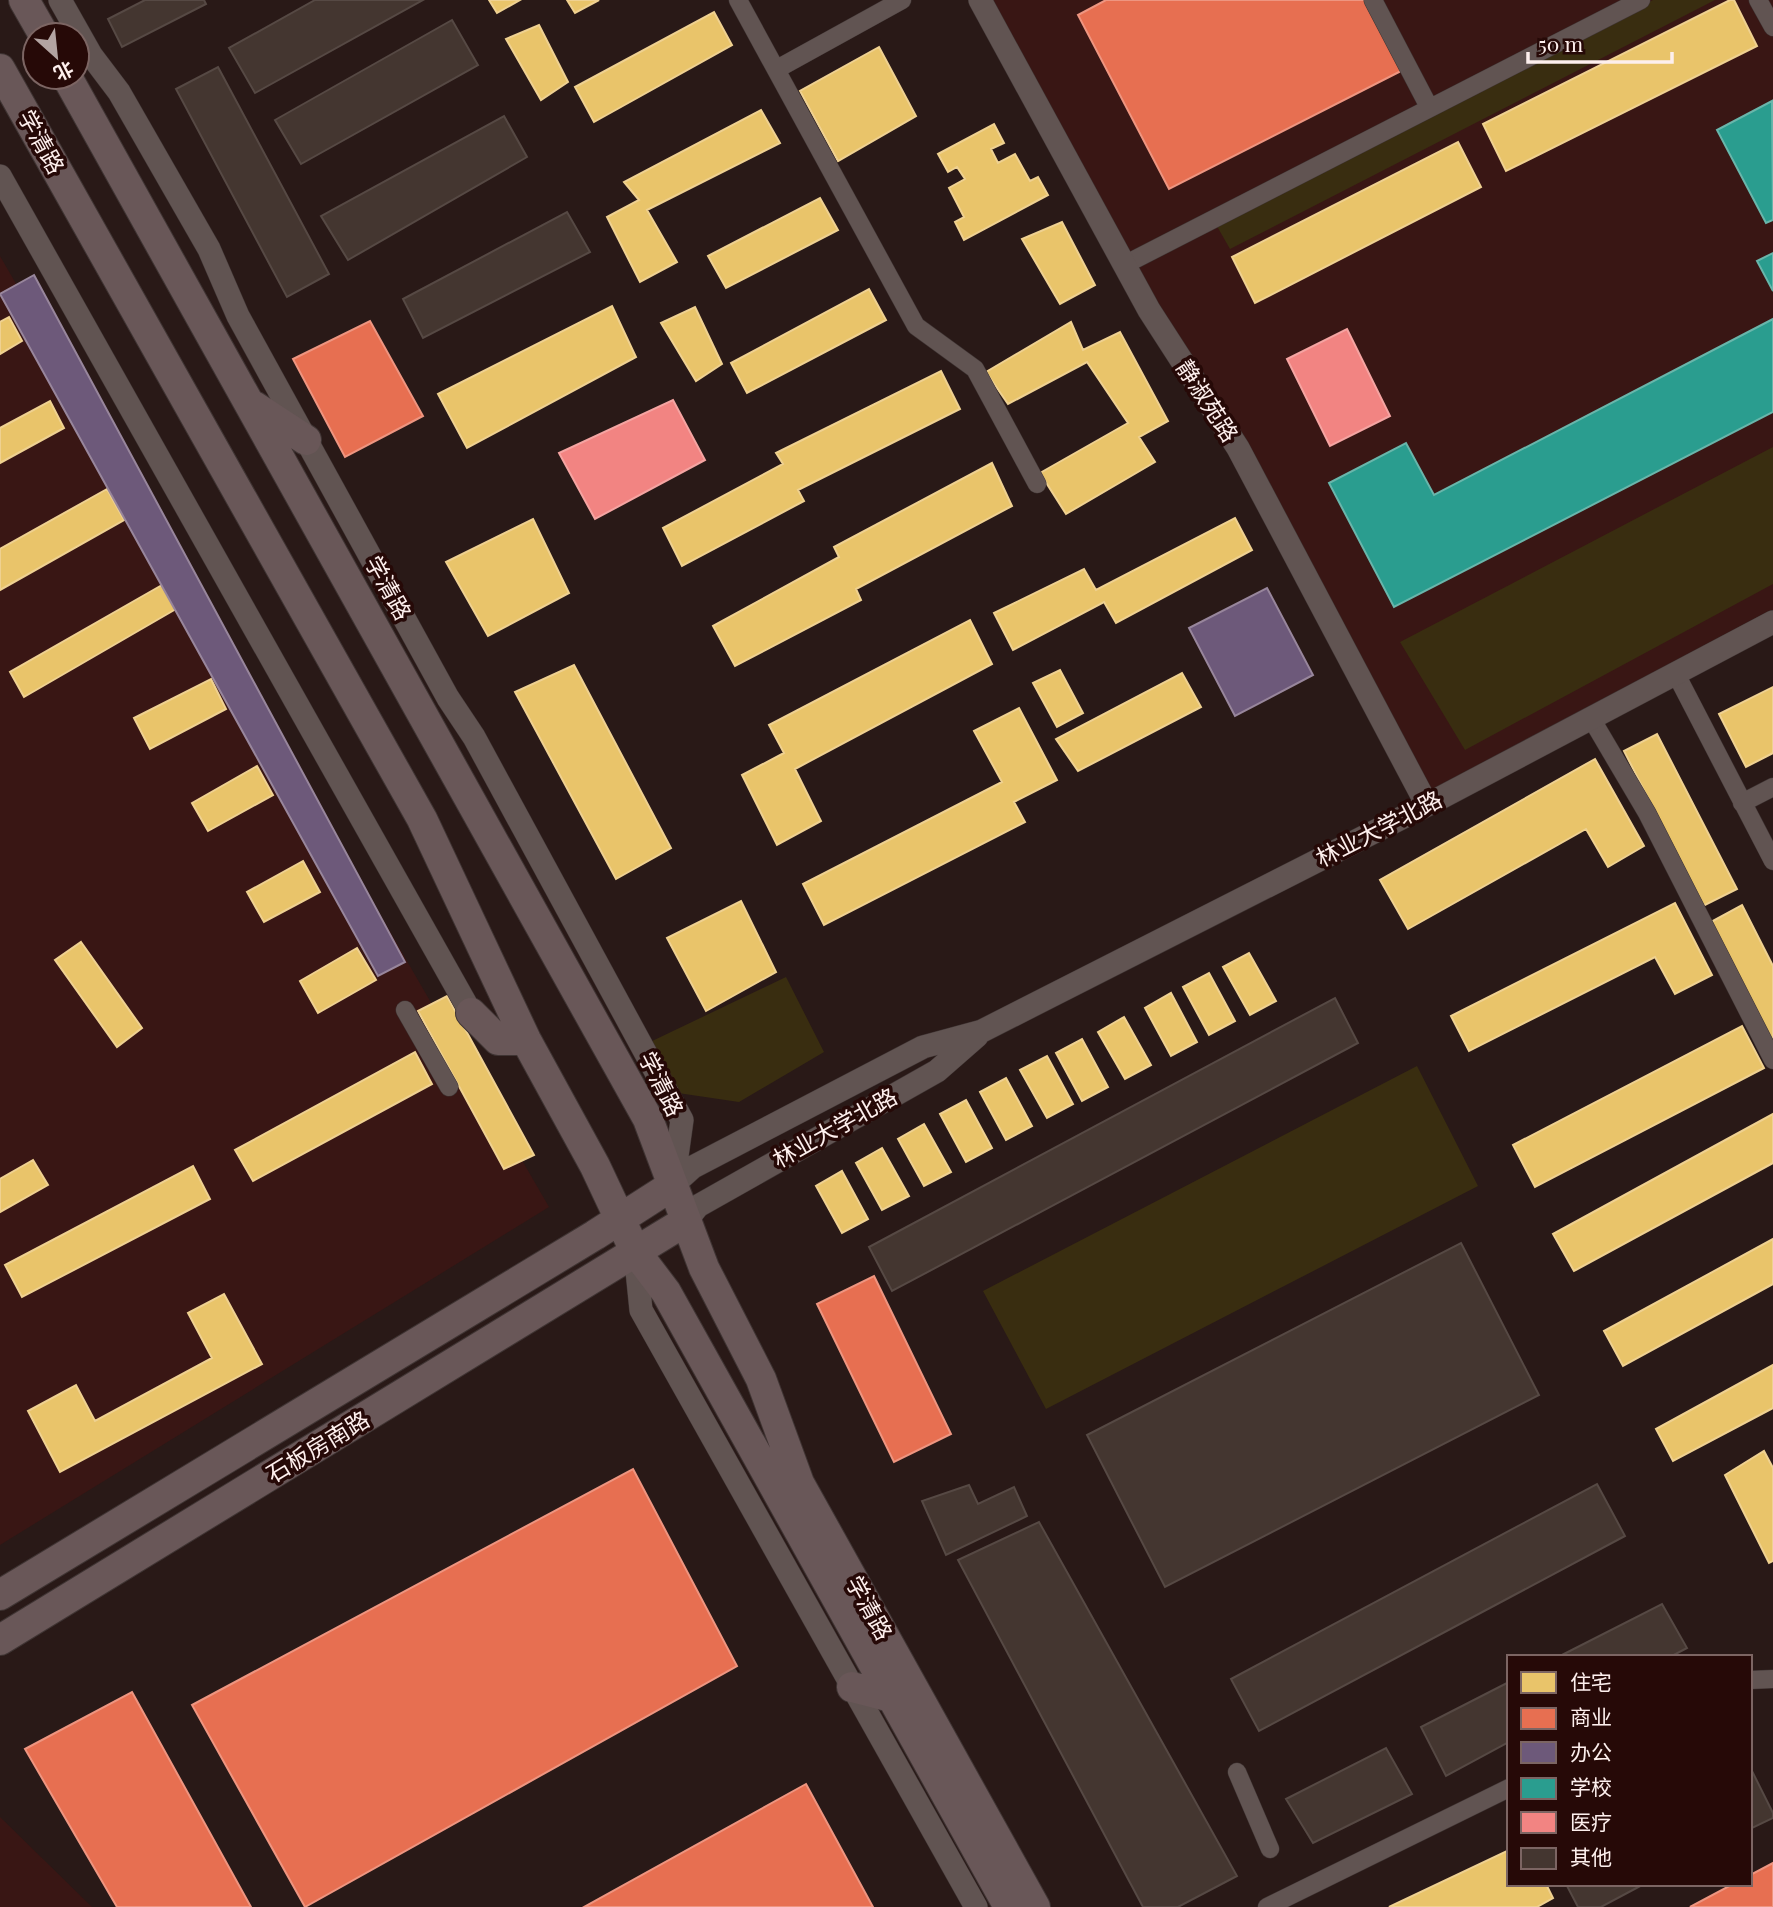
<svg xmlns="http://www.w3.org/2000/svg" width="1773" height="1907" font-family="'Playfair Display','Noto Sans SC',serif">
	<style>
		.built { fill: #391614 }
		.green { fill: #392d10 }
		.homes { fill: #e9c46a; stroke: #efd191; stroke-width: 2 }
		.shops { fill: #e76f51; stroke: #ee9580; stroke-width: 2 }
		.offices { fill: #6d597a; stroke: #98869c; stroke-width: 2 }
		.schools { fill: #2a9d8f; stroke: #69b6ab; stroke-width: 2 }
		.health { fill: #f28482; stroke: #f5a4a2; stroke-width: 2 }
		.building { fill: #443630; stroke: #564944; stroke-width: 2 }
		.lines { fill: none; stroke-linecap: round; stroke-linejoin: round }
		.minor-casing { stroke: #3f3433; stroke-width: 19 }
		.tertiary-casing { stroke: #3f3433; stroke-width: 24 }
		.primary-casing { stroke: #3f3433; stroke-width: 32 }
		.minor { stroke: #615452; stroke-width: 18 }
		.tertiary { stroke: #615452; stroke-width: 23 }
		.primary { stroke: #695758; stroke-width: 30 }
		.labels { text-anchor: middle; stroke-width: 7; stroke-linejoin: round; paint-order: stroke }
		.street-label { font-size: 23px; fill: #fdefed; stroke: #260907 }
	</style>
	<rect width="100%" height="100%" fill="#291917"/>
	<path class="built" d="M 991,0 L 1773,0 L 1773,610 L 1427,805 Z
		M 0,256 L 549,1207 L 0,1545 Z
		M 0,1817 L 92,1907 L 0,1907 Z"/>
	<path class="green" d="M 1653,0 L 1715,0 L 1230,249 L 1214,221 Z
		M 1773,447 L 1773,584 L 1465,750 L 1400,642 Z
		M 786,977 L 824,1052 L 739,1102 L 678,1093 L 648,1043 Z
		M 1417,1066 L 1478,1186 L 1046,1409 L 983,1291 Z"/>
	<path class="homes" d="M 489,0 L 520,0 L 497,13 Z
		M 567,0 L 599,0 L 575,13 Z
		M 1730,0 L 1734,0 L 1757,46 L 1506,171 L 1483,124 Z
		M 714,12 L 732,45 L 594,122 L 575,87 Z
		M 539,25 L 568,82 L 541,100 L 506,39 Z
		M 879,47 L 916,116 L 838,161 L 800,91 Z
		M 761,110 L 780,143 L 647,210 L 677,262 L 640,282 L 607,217 L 639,200 L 624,182 Z
		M 994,124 L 1004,143 L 991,149 L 998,163 L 1015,154 L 1030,181 L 1038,177 L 1048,195 L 964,240 L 955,222 L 964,217 L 949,188 L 965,179 L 957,167 L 948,172 L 938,154 Z
		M 1458,142 L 1481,187 L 1255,303 L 1232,257 Z
		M 820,198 L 838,230 L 726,288 L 708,256 Z
		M 1062,222 L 1095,285 L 1060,304 L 1022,239 Z
		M 869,289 L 886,320 L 747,393 L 731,363 Z
		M 612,306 L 636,357 L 467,448 L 438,394 Z
		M 695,307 L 722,364 L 696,381 L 661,323 Z
		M 9,317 L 22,341 L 0,354 L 0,322 Z
		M 1071,322 L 1083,350 L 1120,332 L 1168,421 L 1139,437 L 1155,462 L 1066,514 L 1040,473 L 1128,423 L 1087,362 L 1008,404 L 986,372 Z
		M 941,371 L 960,409 L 798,490 L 804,501 L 682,566 L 663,528 L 783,464 L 776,453 Z
		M 50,401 L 64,428 L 0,463 L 0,428 Z
		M 992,463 L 1012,506 L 856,589 L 861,600 L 735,666 L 713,626 L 839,557 L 834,547 Z
		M 107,489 L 124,520 L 0,590 L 0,549 Z
		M 1235,518 L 1252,550 L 1116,623 L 1104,602 L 1013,650 L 994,613 L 1084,569 L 1096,590 Z
		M 533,519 L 569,593 L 488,636 L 446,562 Z
		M 162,585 L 176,609 L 24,697 L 10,672 Z
		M 970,620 L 992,664 L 795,769 L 821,821 L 777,845 L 742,775 L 784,753 L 769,725 Z
		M 574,665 L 671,848 L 616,879 L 515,692 Z
		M 1060,670 L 1083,713 L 1057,727 L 1033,683 Z
		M 1182,673 L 1201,707 L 1078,771 L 1056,739 Z
		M 211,679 L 226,709 L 150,749 L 134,718 Z
		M 1773,687 L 1773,753 L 1746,767 L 1719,714 Z
		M 1019,708 L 1057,780 L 1014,802 L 1025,822 L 824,925 L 803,884 L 1002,782 L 974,731 Z
		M 1657,734 L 1737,889 L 1703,906 L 1624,751 Z
		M 1595,759 L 1644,846 L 1608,867 L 1586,829 L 1408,929 L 1380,880 Z
		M 257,766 L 273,795 L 208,831 L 192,803 Z
		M 303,861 L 320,892 L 264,922 L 247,892 Z
		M 741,901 L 776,972 L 706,1011 L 667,938 Z
		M 1675,903 L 1712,975 L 1675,994 L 1655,957 L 1469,1051 L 1451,1016 Z
		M 1742,905 L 1773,966 L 1773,1042 L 1711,922 Z
		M 81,942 L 142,1028 L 117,1047 L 55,960 Z
		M 357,948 L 376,980 L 318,1013 L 300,981 Z
		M 1249,953 L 1276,1001 L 1250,1015 L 1223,967 Z
		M 1209,973 L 1235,1021 L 1209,1035 L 1183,987 Z
		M 1171,993 L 1197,1042 L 1171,1056 L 1145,1008 Z
		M 447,996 L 534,1155 L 504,1169 L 418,1011 Z
		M 1124,1017 L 1151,1065 L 1125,1079 L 1098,1032 Z
		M 1742,1026 L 1764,1068 L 1535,1187 L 1513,1145 Z
		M 1082,1039 L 1108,1087 L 1082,1101 L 1056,1053 Z
		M 415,1052 L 432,1084 L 253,1181 L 235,1150 Z
		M 1047,1056 L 1073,1104 L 1047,1118 L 1020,1070 Z
		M 1006,1078 L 1032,1126 L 1006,1140 L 980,1092 Z
		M 966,1100 L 992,1148 L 966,1162 L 940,1114 Z
		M 1773,1114 L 1773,1163 L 1574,1271 L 1553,1234 Z
		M 924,1124 L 951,1172 L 924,1186 L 898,1139 Z
		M 882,1148 L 909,1196 L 882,1210 L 856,1163 Z
		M 33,1160 L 48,1185 L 0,1212 L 0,1179 Z
		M 193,1166 L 210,1199 L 22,1297 L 5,1265 Z
		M 842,1171 L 868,1219 L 842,1233 L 816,1186 Z
		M 1773,1239 L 1773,1284 L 1623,1366 L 1604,1331 Z
		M 224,1294 L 262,1364 L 60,1472 L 28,1411 L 76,1385 L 95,1421 L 212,1358 L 188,1313 Z
		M 1773,1365 L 1773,1408 L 1673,1461 L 1656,1429 Z
		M 1764,1451 L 1773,1468 L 1773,1561 L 1769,1563 L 1725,1475 Z
		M 1509,1850 L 1509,1884 L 1546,1884 L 1553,1898 L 1537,1907 L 1389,1907 Z"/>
	<path class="shops" d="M 1106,0 L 1366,0 L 1403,70 L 1169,189 L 1078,15 Z
		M 370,321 L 423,416 L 345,457 L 293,359 Z
		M 874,1276 L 951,1434 L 894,1462 L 817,1304 Z
		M 633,1469 L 737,1666 L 305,1907 L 192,1705 Z
		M 132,1692 L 251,1907 L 117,1907 L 25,1749 Z
		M 806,1784 L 873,1907 L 584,1907 Z
		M 1773,1863 L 1773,1907 L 1690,1907 L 1733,1884 L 1750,1884 L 1750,1875 Z"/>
	<path class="offices" d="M 34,275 L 405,962 L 378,976 L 0,294 Z
		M 1267,588 L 1313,675 L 1235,716 L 1189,628 Z"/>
	<path class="schools" d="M 1772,101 L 1773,220 L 1766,223 L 1717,130 Z
		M 1773,253 L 1773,291 L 1757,261 Z
		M 1773,319 L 1773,412 L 1394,607 L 1329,483 L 1406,443 L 1434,495 Z"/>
	<path class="health" d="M 1347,329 L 1390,416 L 1330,446 L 1287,359 Z
		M 673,400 L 705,460 L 595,519 L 559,453 Z"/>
	<path class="building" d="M 145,0 L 204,0 L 206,4 L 122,47 L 108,19 Z
		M 315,0 L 423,0 L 255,93 L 229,48 Z
		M 452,20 L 478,65 L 301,164 L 275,120 Z
		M 218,67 L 329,274 L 287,297 L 176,89 Z
		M 504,116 L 527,157 L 348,260 L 321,216 Z
		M 567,212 L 590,252 L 423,338 L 403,299 Z
		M 1335,998 L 1358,1043 L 892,1291 L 869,1247 Z
		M 1461,1243 L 1539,1395 L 1165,1587 L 1087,1435 Z
		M 1597,1484 L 1625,1536 L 1259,1731 L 1231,1679 Z
		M 969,1485 L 978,1504 L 1014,1487 L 1027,1516 L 946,1555 L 922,1501 Z
		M 1039,1522 L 1237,1876 L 1178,1907 L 1143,1907 L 958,1560 Z
		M 1662,1604 L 1687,1648 L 1670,1657 L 1558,1657 Z
		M 1509,1682 L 1509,1742 L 1446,1776 L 1421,1727 Z
		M 1386,1748 L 1412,1794 L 1313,1843 L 1286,1799 Z
		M 1750,1767 L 1773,1813 L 1773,1818 L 1750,1829 Z
		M 1566,1884 L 1644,1884 L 1601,1907 L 1578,1907 Z"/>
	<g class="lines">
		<defs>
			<path id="minor" d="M 738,0 L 916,326 L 975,369 L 1037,484
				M 1373,0 L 1429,107
				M 1758,0 L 1773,27
				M 777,69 L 902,0
				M 1124,265 L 1641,0
				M 1676,674 L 1773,861
				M 1591,718 L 1647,813 L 1773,1060
				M 1742,803 L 1773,787
				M 405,1010 L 449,1087
				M 1750,1680 L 1773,1679
				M 1237,1772 L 1270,1849
				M 1267,1907 L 1509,1788"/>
			<path id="tertiary" d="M 60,0 L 91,55 L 119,92 L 209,249 L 238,316 L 448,698 L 474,737 L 682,1120 L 673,1185
				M 980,0 L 1149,310 L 1238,448 L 1427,805
				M 0,176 L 471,1013
				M 673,1185 L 693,1167 L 923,1047 L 982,1031 L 1427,805 L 1773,622
				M 686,1221 L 698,1206 L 937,1071 L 977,1036
				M 635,1251 L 641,1310 L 976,1907"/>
			<path id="primary" d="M 24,0 L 44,35
				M 0,69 L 422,819 L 526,1040 L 595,1166 L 635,1251 L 666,1292 L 1009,1907
				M 67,77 L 648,1119 L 704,1268 L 761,1379 L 799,1483 L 1035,1907
				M 254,406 L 306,440
				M 471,1013 L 498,1040 L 526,1040
				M 0,1595 L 595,1235 L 673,1185
				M 0,1640 L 686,1221
				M 852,1687 L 891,1697"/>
		</defs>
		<use href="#minor" class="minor-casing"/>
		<use href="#tertiary" class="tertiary-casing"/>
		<use href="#primary" class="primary-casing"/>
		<use href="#minor" class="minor"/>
		<use href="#tertiary" class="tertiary"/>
		<use href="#primary" class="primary"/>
	</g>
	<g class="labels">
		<g class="street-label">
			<text transform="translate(41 142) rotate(61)" y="8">学清路</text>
			<text transform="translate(1207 401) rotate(57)" y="8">静淑苑路</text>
			<text transform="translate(388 588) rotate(61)" y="8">学清路</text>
			<text transform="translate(1379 829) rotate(-27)" y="8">林业大学北路</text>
			<text transform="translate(661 1084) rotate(63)" y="8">学清路</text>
			<text transform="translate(835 1128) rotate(-29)" y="8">林业大学北路</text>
			<text transform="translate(318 1447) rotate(-31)" y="8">石板房南路</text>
			<text transform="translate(869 1608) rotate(61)" y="8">学清路</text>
		</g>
	</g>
	<rect x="1507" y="1655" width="245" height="231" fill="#260907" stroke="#7c6563" stroke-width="2"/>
	<rect x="1521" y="1672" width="35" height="21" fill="#e9c46a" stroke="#7c6563" stroke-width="2"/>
	<text x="1570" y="1690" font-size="21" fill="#fdefed">住宅</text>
	<rect x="1521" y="1708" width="35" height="21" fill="#e76f51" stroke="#7c6563" stroke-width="2"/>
	<text x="1570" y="1725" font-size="21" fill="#fdefed">商业</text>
	<rect x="1521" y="1742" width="35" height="21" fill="#6d597a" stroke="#7c6563" stroke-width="2"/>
	<text x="1570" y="1760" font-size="21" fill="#fdefed">办公</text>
	<rect x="1521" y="1778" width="35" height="21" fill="#2a9d8f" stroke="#7c6563" stroke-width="2"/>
	<text x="1570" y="1795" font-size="21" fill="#fdefed">学校</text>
	<rect x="1521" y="1812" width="35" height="21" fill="#f28482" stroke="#7c6563" stroke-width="2"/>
	<text x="1570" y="1830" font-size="21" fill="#fdefed">医疗</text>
	<rect x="1521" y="1848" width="35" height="21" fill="#443630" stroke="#7c6563" stroke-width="2"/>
	<text x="1570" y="1865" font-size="21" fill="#fdefed">其他</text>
	<g transform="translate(56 56) rotate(153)"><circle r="33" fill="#260907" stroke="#7c6563" stroke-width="2"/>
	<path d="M0-5L12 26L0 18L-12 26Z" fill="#b3a4a2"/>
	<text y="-10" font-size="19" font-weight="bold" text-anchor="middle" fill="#fdefed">北</text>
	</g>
	<path d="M1528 52v10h144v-10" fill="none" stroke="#fdefed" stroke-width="3.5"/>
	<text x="1538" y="52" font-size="21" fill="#fdefed" stroke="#260907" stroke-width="5" paint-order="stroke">50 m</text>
</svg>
